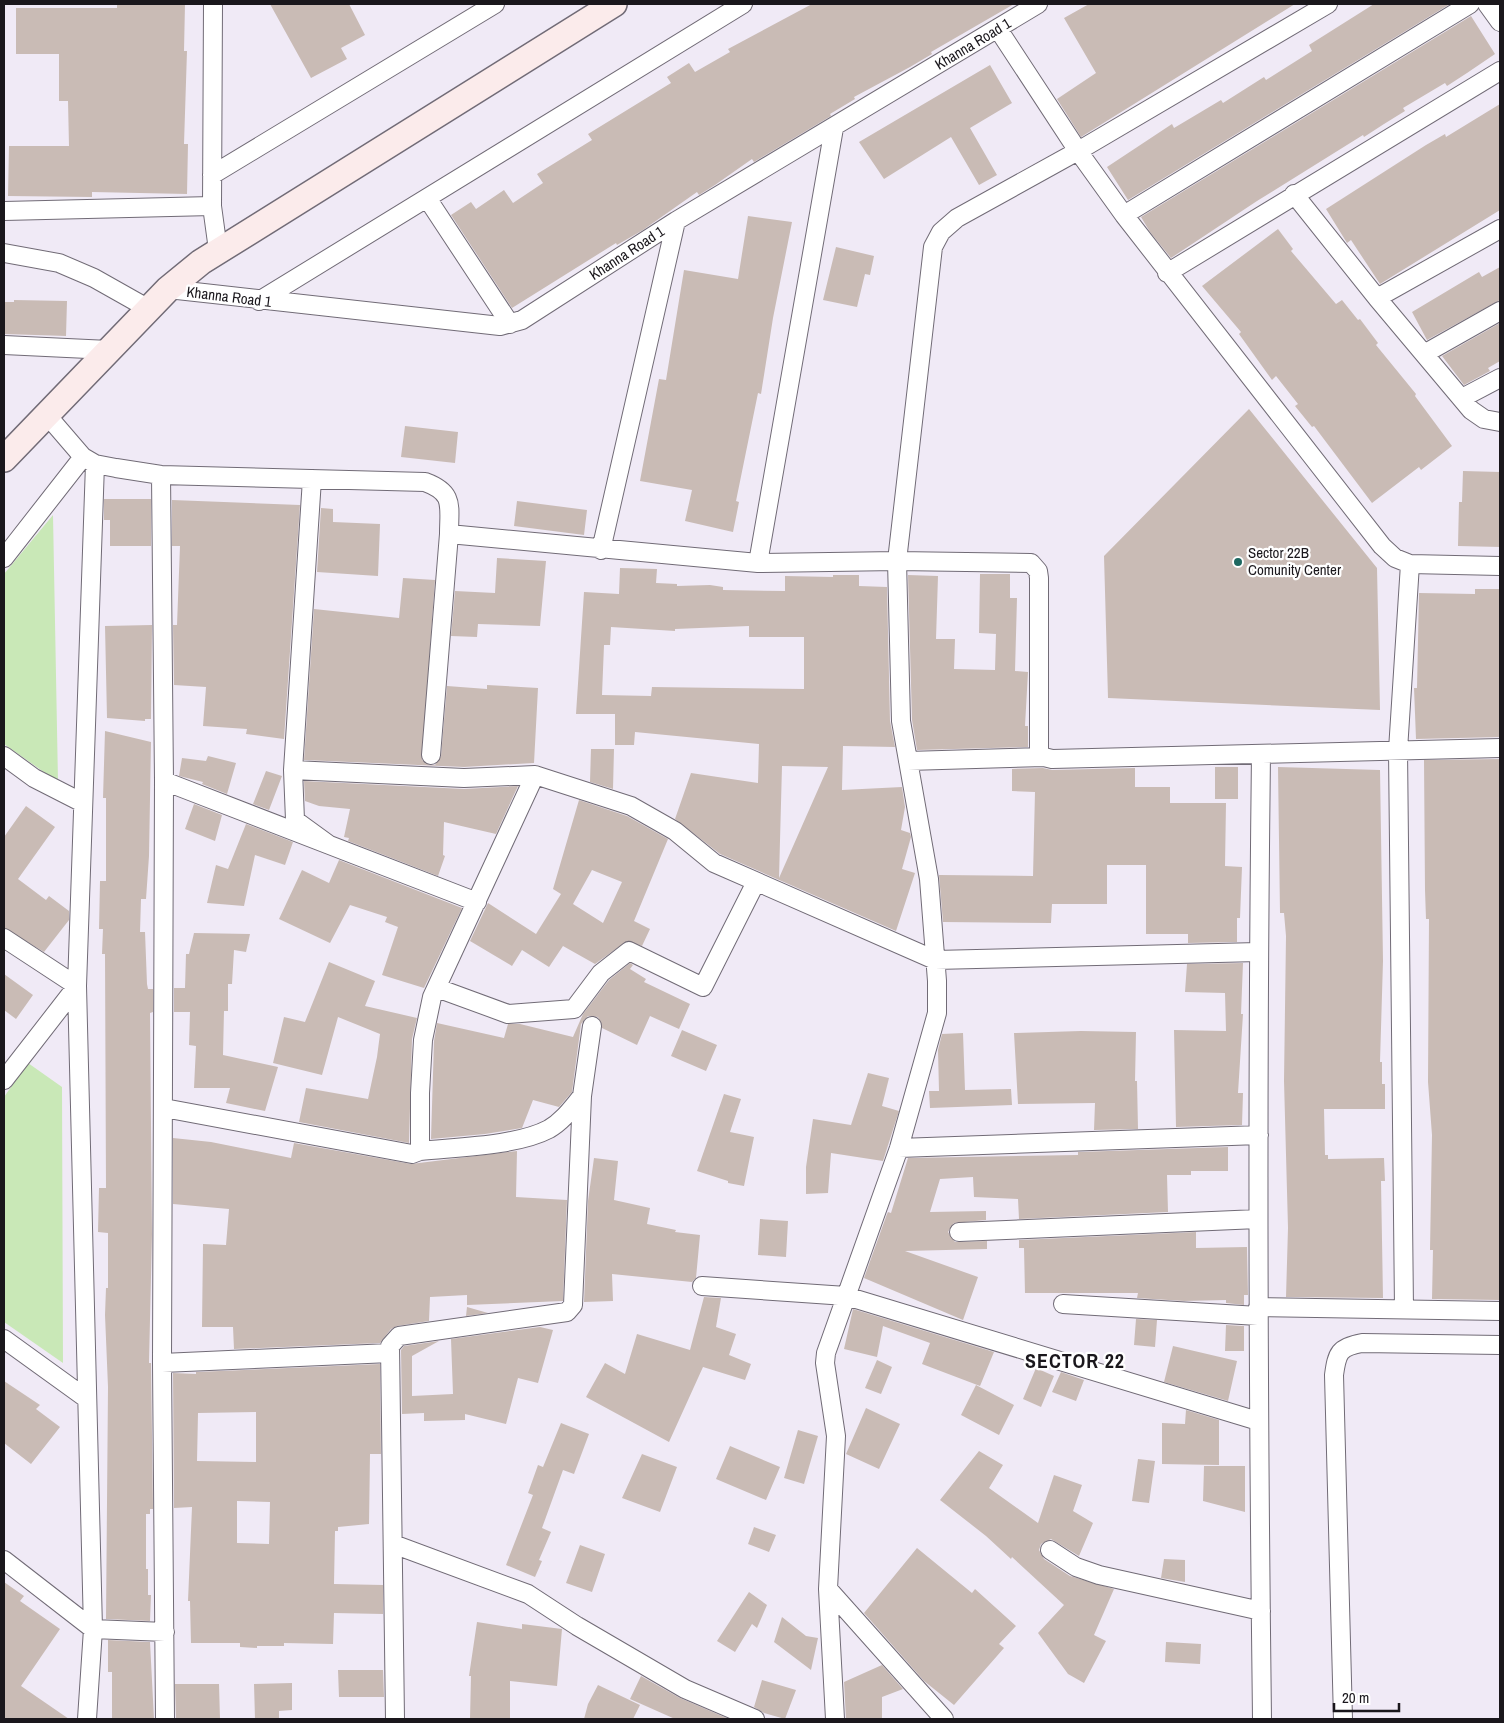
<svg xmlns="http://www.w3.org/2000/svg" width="1504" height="1723" font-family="'Archivo Narrow',sans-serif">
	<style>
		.green { fill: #c9e8b7 }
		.building { fill: #c9bbb5; fill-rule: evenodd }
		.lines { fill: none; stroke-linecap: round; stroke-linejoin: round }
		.street-casing { stroke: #716b76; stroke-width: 20 }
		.secondary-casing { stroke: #716b76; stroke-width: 28 }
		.street { stroke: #fff; stroke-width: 18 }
		.secondary { stroke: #fbebeb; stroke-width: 25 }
		.poi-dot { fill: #1d6760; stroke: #fff; stroke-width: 2 }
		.labels { text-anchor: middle; stroke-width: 4.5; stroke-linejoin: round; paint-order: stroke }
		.street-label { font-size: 15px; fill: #1a171c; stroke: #fff }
		.poi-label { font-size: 15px; fill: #1a171c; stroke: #fff; text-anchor: start }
		.district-label { font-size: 20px; font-weight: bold; letter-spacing: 1px; fill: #1a171c; stroke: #fff }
	</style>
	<rect width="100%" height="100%" fill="#f0eaf6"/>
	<path class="green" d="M 53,515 L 58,782 L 4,744 L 4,574 Z
		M 28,1063 L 62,1087 L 63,1363 L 4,1322 L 4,1097 Z"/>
	<path class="building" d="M 117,4 L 185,4 L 184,51 L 187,51 L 184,144 L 188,144 L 187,194 L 92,192 L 92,197 L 8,196 L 9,146 L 69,146 L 68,101 L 59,101 L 59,54 L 16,54 L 16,8 L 117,8 Z
		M 270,4 L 349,4 L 365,35 L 341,48 L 347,59 L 311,78 Z
		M 812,4 L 1014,4 L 931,52 L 932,54 L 910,67 L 854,97 L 855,99 L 830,114 L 831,116 L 754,162 L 752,159 L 715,185 L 699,195 L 697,192 L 643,230 L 617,245 L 616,243 L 512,308 L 451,215 L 471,202 L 476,209 L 504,190 L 513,203 L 543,183 L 537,174 L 592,140 L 588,134 L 671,83 L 667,77 L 689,63 L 695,72 L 730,52 L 728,49 Z
		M 1089,4 L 1295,4 L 1081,137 L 1057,99 L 1096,73 L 1064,18 Z
		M 1374,4 L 1450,4 L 1128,200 L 1107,167 L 1172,124 L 1174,128 L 1221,100 L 1223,103 L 1264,77 L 1266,80 L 1312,51 L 1309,45 Z
		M 1471,16 L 1495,54 L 1467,73 L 1447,86 L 1445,83 L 1403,108 L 1405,111 L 1384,124 L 1364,137 L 1363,135 L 1257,201 L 1171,258 L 1150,232 L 1141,217 Z
		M 990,65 L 1012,103 L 970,128 L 997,175 L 979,185 L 951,137 L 884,179 L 859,142 Z
		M 1500,104 L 1500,210 L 1380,284 L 1351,240 L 1347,243 L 1326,209 L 1426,145 L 1445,134 L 1446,137 Z
		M 748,216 L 792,222 L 773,318 L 761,394 L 758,393 L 736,501 L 739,502 L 733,532 L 685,521 L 692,490 L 640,481 L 659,379 L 666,380 L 684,270 L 738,279 Z
		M 1278,229 L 1293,249 L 1291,251 L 1336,304 L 1342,300 L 1358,320 L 1360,319 L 1378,343 L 1376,345 L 1416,394 L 1415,396 L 1452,446 L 1421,470 L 1419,467 L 1372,503 L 1314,426 L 1312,427 L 1295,406 L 1298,404 L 1276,376 L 1272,380 L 1239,334 L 1241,332 L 1202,286 Z
		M 836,247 L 874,256 L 870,275 L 865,274 L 857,307 L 823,300 Z
		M 1500,267 L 1500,300 L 1427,340 L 1412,312 L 1479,272 L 1482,277 Z
		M 14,300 L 67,301 L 66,336 L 4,334 L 4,302 L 14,302 Z
		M 1500,323 L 1500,361 L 1488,368 L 1490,371 L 1464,385 L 1442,356 Z
		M 1249,409 L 1377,568 L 1380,710 L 1108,698 L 1104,556 Z
		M 405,426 L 458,432 L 455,463 L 401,457 Z
		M 1463,471 L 1500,472 L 1500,547 L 1458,546 L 1459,502 L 1462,502 Z
		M 104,499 L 151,499 L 151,546 L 110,546 L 110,520 L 104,520 Z
		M 172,500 L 300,505 L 284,739 L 246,734 L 247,729 L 203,726 L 206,687 L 174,685 L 173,625 L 177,625 L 180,546 L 172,546 Z
		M 517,501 L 587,510 L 584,535 L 514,526 Z
		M 321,508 L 333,509 L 333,522 L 380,524 L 378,576 L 317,572 Z
		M 497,558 L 546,561 L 540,626 L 478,624 L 477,637 L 451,636 L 455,591 L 495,593 Z
		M 620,568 L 657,569 L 656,583 L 677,584 L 677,586 L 710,585 L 723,587 L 723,590 L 785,591 L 785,576 L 833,577 L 833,575 L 859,575 L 859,586 L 887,587 L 890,721 L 895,747 L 843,746 L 842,790 L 902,787 L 905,807 L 901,830 L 910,833 L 911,837 L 902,869 L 915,873 L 896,931 L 720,854 L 675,819 L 691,773 L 758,783 L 759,744 L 635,732 L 634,745 L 615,745 L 615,714 L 576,714 L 584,592 L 619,594 ZM 749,626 L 749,637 L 804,637 L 804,689 L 652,687 L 651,696 L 602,695 L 604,645 L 610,645 L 611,627 L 675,631 L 675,629 ZM 782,766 L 828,767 L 779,878 Z
		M 980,574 L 1010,574 L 1010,598 L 1017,598 L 1015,671 L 1028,672 L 1025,726 L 1028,726 L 1028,747 L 917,750 L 912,720 L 908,575 L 938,576 L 936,639 L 955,639 L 954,669 L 995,670 L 996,634 L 979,633 Z
		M 403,578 L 435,580 L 422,760 L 430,765 L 435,765 L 441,756 L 447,686 L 487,689 L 487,685 L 538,688 L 534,763 L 464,767 L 304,760 L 314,609 L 399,618 Z
		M 1475,589 L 1500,589 L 1500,737 L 1416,739 L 1414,688 L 1417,688 L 1419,593 L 1475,594 Z
		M 152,625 L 151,719 L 145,719 L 145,721 L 107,718 L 105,626 Z
		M 105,731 L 151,742 L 149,856 L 146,899 L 141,899 L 140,932 L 145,932 L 147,984 L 148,989 L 153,989 L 153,1012 L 150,1013 L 152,1234 L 149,1363 L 151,1363 L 153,1509 L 150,1509 L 150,1514 L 146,1514 L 146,1569 L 148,1569 L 148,1595 L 151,1595 L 150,1621 L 106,1619 L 108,1387 L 105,1315 L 106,1288 L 108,1288 L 108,1233 L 98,1232 L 99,1188 L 106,1188 L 105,954 L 102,954 L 103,929 L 99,929 L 100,881 L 106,881 L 106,798 L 103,798 Z
		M 591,749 L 614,749 L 613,789 L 590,782 Z
		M 208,756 L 236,763 L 227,794 L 202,784 L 203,782 L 179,776 L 182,758 L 206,761 Z
		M 1500,759 L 1500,1300 L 1432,1299 L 1433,1250 L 1430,1250 L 1432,1135 L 1428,1082 L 1429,919 L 1426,919 L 1425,890 L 1424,760 Z
		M 1215,767 L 1238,767 L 1238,799 L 1215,799 Z
		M 1278,767 L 1380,770 L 1383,961 L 1380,1062 L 1382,1062 L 1382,1084 L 1385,1084 L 1385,1109 L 1324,1109 L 1325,1155 L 1328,1155 L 1328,1159 L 1384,1158 L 1385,1181 L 1381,1181 L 1383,1298 L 1286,1297 L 1288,1228 L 1284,1081 L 1286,936 L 1284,913 L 1280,913 Z
		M 1043,768 L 1052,770 L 1135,768 L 1135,787 L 1170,787 L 1170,803 L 1226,803 L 1225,866 L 1242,867 L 1240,918 L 1237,918 L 1237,942 L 1188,943 L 1188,934 L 1146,934 L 1146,865 L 1107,865 L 1107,904 L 1052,904 L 1051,923 L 943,922 L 939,875 L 1033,876 L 1035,792 L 1012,791 L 1012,769 Z
		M 266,771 L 282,776 L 269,810 L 253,804 Z
		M 304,781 L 464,789 L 518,786 L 496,834 L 444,822 L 443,855 L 445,856 L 438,876 L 348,841 L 349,838 L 344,837 L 350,809 L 319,806 L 305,801 Z
		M 579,800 L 627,816 L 668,839 L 634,921 L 650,929 L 642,946 L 627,941 L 595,964 L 563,946 L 549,967 L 522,950 L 512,966 L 470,941 L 488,903 L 536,934 L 561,894 L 553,889 ZM 592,870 L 622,882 L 603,923 L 573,904 Z
		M 194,804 L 222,815 L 215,841 L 185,829 Z
		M 26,806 L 55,827 L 18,879 L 46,900 L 49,896 L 69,911 L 69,920 L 44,952 L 4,928 L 4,837 Z
		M 246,824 L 293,842 L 285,865 L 255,855 L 244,906 L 207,903 L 216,865 L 228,869 Z
		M 339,860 L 462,908 L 424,988 L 382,975 L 398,927 L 385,922 L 387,917 L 350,905 L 330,943 L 279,919 L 302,870 L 329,883 Z
		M 194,933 L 250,934 L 246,952 L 234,950 L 232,984 L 228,984 L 228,1011 L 224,1011 L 223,1055 L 278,1067 L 265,1111 L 226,1103 L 230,1088 L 194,1088 L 196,1046 L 189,1045 L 190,1012 L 174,1012 L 174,988 L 185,988 L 186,954 L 189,954 Z
		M 329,962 L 375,981 L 365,1006 L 417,1018 L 412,1039 L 409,1143 L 299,1122 L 306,1088 L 368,1099 L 377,1057 L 380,1034 L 338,1017 L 322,1075 L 273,1063 L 284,1017 L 305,1022 Z
		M 630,963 L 633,965 L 630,969 L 646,979 L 644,982 L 690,1004 L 679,1029 L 650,1016 L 637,1045 L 602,1028 L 598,1017 L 588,1016 L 581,1024 L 572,1092 L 559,1107 L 533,1100 L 522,1128 L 485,1134 L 431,1139 L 434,1041 L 437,1023 L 504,1038 L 508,1024 L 520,1024 L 573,1037 L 583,1014 L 609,980 Z
		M 1243,963 L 1241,1014 L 1243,1014 L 1238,1093 L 1243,1093 L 1242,1125 L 1176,1127 L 1174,1030 L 1226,1031 L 1225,993 L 1185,992 L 1187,964 Z
		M 4,974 L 33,995 L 16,1019 L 4,1010 Z
		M 682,1030 L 717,1045 L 706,1071 L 671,1056 Z
		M 1081,1031 L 1136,1032 L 1135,1081 L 1137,1081 L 1138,1129 L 1094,1130 L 1095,1103 L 1018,1104 L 1014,1033 Z
		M 963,1033 L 965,1090 L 1011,1089 L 1012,1105 L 930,1108 L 929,1091 L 939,1091 L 938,1050 L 942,1034 Z
		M 868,1073 L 889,1078 L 882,1106 L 899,1111 L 883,1161 L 831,1153 L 828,1193 L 806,1194 L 806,1167 L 813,1119 L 851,1125 Z
		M 724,1094 L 741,1099 L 730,1132 L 754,1137 L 744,1186 L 728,1183 L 728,1181 L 697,1171 Z
		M 173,1138 L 211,1142 L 291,1158 L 294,1143 L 411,1164 L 517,1151 L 516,1197 L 567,1200 L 563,1301 L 467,1305 L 467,1295 L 430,1297 L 429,1321 L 397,1326 L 391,1329 L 380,1343 L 234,1349 L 233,1327 L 202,1327 L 203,1244 L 226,1245 L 229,1209 L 173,1204 Z
		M 1228,1147 L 1228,1171 L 1191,1171 L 1191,1175 L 1167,1175 L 1168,1212 L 1019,1219 L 1018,1199 L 974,1197 L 973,1177 L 940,1179 L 930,1212 L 986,1211 L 986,1220 L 954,1223 L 948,1232 L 955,1242 L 987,1241 L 987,1249 L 905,1251 L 978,1277 L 963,1320 L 864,1278 L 887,1214 L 888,1212 L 891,1213 L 908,1158 L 1078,1155 L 1078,1152 Z
		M 594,1158 L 618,1161 L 614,1200 L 650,1208 L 647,1224 L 676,1230 L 675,1232 L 700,1235 L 696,1278 L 692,1282 L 612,1274 L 613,1301 L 584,1302 L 588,1201 Z
		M 760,1219 L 788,1221 L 786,1257 L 758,1255 Z
		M 1196,1232 L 1196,1248 L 1247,1247 L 1248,1295 L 1244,1295 L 1244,1305 L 1226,1303 L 1226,1300 L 1184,1301 L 1137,1298 L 1138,1293 L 1025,1293 L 1024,1248 L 1019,1248 L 1019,1240 Z
		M 704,1297 L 721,1298 L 716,1327 L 736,1334 L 729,1355 L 751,1364 L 745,1380 L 703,1367 L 669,1442 L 586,1397 L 605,1363 L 625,1374 L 637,1334 L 690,1350 Z
		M 467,1307 L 488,1313 L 466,1316 Z
		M 853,1309 L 994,1352 L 980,1386 L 922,1364 L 930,1343 L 883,1326 L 877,1357 L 844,1349 Z
		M 1136,1319 L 1157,1320 L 1155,1347 L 1134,1345 Z
		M 1226,1325 L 1244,1326 L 1244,1351 L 1225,1351 Z
		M 540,1327 L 553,1330 L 538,1383 L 518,1378 L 506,1424 L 465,1414 L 465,1420 L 424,1421 L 424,1413 L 402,1414 L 401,1350 L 404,1346 L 439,1341 L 412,1356 L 412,1396 L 453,1394 L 451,1339 Z
		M 1173,1346 L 1237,1361 L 1228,1401 L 1164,1382 Z
		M 877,1360 L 892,1367 L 881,1394 L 865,1388 Z
		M 380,1364 L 381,1454 L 370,1454 L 369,1524 L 338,1527 L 338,1531 L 335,1531 L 334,1584 L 383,1585 L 383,1614 L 334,1613 L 333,1644 L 284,1643 L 284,1646 L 257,1646 L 257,1648 L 240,1647 L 240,1643 L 191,1643 L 190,1601 L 188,1601 L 192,1507 L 174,1508 L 173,1373 L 196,1374 L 196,1372 ZM 256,1412 L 256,1462 L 197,1461 L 198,1413 ZM 237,1501 L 270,1502 L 269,1544 L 237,1543 Z
		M 1036,1368 L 1054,1376 L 1041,1407 L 1023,1399 Z
		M 1061,1372 L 1084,1380 L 1076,1401 L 1052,1392 Z
		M 4,1381 L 40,1405 L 36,1409 L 60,1427 L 31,1464 L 4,1443 Z
		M 976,1385 L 1014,1405 L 999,1435 L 961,1415 Z
		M 866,1408 L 900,1424 L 879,1469 L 846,1454 Z
		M 1186,1410 L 1219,1420 L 1219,1465 L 1162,1464 L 1162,1423 L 1185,1424 Z
		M 561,1423 L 589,1434 L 574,1474 L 563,1470 L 542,1528 L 551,1532 L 539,1560 L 542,1561 L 535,1577 L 506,1565 L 533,1495 L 528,1493 L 538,1465 L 543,1467 Z
		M 798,1430 L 818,1436 L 804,1484 L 784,1478 Z
		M 730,1446 L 780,1467 L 766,1500 L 716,1479 Z
		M 979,1451 L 1003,1465 L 989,1488 L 1038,1523 L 1054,1475 L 1082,1485 L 1073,1511 L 1093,1523 L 1079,1556 L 1051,1539 L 1041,1544 L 1039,1550 L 1044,1559 L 1070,1576 L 1114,1589 L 1094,1635 L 1106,1641 L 1084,1683 L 1068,1674 L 1038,1633 L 1064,1605 L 1012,1557 L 1011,1559 L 986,1536 L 940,1500 Z
		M 642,1454 L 677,1467 L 660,1512 L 622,1498 Z
		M 1138,1459 L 1155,1461 L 1149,1503 L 1132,1501 Z
		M 1204,1466 L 1245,1466 L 1245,1512 L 1203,1501 Z
		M 754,1527 L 776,1535 L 769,1552 L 748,1544 Z
		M 580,1545 L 605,1554 L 592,1592 L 566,1583 Z
		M 917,1548 L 972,1593 L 975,1589 L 1016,1626 L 999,1644 L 1004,1648 L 954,1705 L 924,1681 L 864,1613 Z
		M 1164,1559 L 1185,1560 L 1185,1582 L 1161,1578 Z
		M 4,1582 L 24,1596 L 20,1601 L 60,1629 L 21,1686 L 69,1719 L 4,1719 Z
		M 749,1592 L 767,1605 L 757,1628 L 752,1624 L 735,1652 L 717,1641 Z
		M 782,1617 L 806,1636 L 818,1638 L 811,1670 L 774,1642 Z
		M 477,1622 L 522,1629 L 522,1624 L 562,1629 L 557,1686 L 510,1681 L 510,1719 L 470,1719 L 471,1676 L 469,1676 Z
		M 108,1640 L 150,1642 L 154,1719 L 112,1719 L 112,1672 L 108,1672 Z
		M 1166,1642 L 1201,1644 L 1200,1664 L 1165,1662 Z
		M 882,1665 L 903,1689 L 882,1697 L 882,1719 L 846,1719 L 844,1682 Z
		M 338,1670 L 383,1670 L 384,1697 L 339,1697 Z
		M 641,1676 L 680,1698 L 729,1719 L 675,1719 L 630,1699 Z
		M 762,1680 L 796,1690 L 785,1719 L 764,1713 L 754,1707 Z
		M 292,1683 L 292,1710 L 279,1711 L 279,1719 L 255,1719 L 254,1684 Z
		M 175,1684 L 219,1684 L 220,1719 L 176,1719 Z
		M 598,1685 L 640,1705 L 633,1719 L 584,1719 L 588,1704 Z"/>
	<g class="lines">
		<defs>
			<path id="street" d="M 213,4 L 212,206 L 218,250
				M 1487,4 L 1500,22
				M 998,29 L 1078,151 L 1124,215 L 1382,546 L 1395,558 L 1410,564 L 1500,566
				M 212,175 L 495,4
				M 1294,194 L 1377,298 L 1471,410 L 1484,419 L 1500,422
				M 427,198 L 510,324
				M 4,211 L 212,206
				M 1124,215 L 1470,4
				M 4,253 L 59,263 L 94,278 L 149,309
				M 1167,273 L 1500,71
				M 168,289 L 500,326 L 522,320 L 676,221 L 1038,4
				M 1377,298 L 1500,229
				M 259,301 L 743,4
				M 4,345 L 109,350
				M 1424,354 L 1500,311
				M 1462,398 L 1500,378
				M 46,414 L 83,457 L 95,464 L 116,468 L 161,475 L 425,482 C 455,493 449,506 449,534 L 431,755
				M 161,475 L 164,781 L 162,1363 L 165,1719
				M 312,479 L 293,770 L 295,820 L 328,844
				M 449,534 L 758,563 L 897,561 L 1031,563 L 1038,571 L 1039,578 L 1039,752 L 1044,757 L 1052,759 L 1500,748
				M 601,550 L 676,221
				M 4,558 L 83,457
				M 758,563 L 834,128
				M 1261,754 C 1257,1076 1258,1398 1262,1719
				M 4,756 L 34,778 L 83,803
				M 908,761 L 1044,757
				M 293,770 L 464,778 L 535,775
				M 164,781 L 477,902
				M 4,938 L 77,986 L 4,1080
				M 437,988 L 508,1014 L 574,1009 L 601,973 L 629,951 L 703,987 L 756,882
				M 164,1108 L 412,1154 L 420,1151 C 457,1147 517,1146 549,1129 C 563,1121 572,1108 582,1096
				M 899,1148 L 1259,1135
				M 420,1151 L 420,1093 L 423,1040 L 432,997 L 535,775 L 631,806 L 675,831 L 714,863 L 935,960 L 1258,952
				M 959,1232 L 1258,1219
				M 702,1286 L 846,1296 L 1258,1421
				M 1063,1304 L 1258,1316
				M 1258,1307 L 1500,1311
				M 1404,1309 L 1398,750 L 1410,564
				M 4,1339 L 87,1399
				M 162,1363 L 390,1353
				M 393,1544 L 528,1594 L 577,1626 L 685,1689 L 755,1719
				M 1050,1550 L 1076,1567 L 1099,1575 L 1261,1611
				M 4,1560 L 93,1629 L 165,1632
				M 828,1589 L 944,1719
				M 87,1719 L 93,1629 L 77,986 L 95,464
				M 395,1719 L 390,1346 L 399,1336 L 567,1312 L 573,1305 L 582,1096 L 592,1026
				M 835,1719 L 828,1589 L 836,1436 L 825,1363 L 826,1353 L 899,1148 L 937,1013 L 937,981 L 929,879 L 901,721 L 897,561 L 933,247 L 941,232 L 957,218 L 1078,151 L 1328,4
				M 1343,1719 L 1334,1375 C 1337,1353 1339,1347 1362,1343 L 1500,1345"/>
			<path id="secondary" d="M 4,459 L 168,289 L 201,262 L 614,4"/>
		</defs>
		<use href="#street" class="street-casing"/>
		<use href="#secondary" class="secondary-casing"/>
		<use href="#street" class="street"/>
		<use href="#secondary" class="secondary"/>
	</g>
	<circle class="poi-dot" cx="1238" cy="562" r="5"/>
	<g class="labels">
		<g class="street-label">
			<text transform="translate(973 44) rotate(-31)" y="5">Khanna Road 1</text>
			<text transform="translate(627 253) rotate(-33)" y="5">Khanna Road 1</text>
			<text transform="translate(229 297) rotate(7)" y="5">Khanna Road 1</text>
		</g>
		<g class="poi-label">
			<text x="1248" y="558">Sector 22B<tspan x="1248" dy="17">Comunity Center</tspan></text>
		</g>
		<g class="district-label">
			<text x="1075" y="1368">SECTOR 22</text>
		</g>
	</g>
	<rect width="1504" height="1723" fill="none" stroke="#1a171c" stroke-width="10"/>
	<path d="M1334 1703v8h65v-8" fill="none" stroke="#1a171c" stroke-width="2.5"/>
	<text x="1342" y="1703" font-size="15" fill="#1a171c" stroke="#ffffff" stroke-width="4" paint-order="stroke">20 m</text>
</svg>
